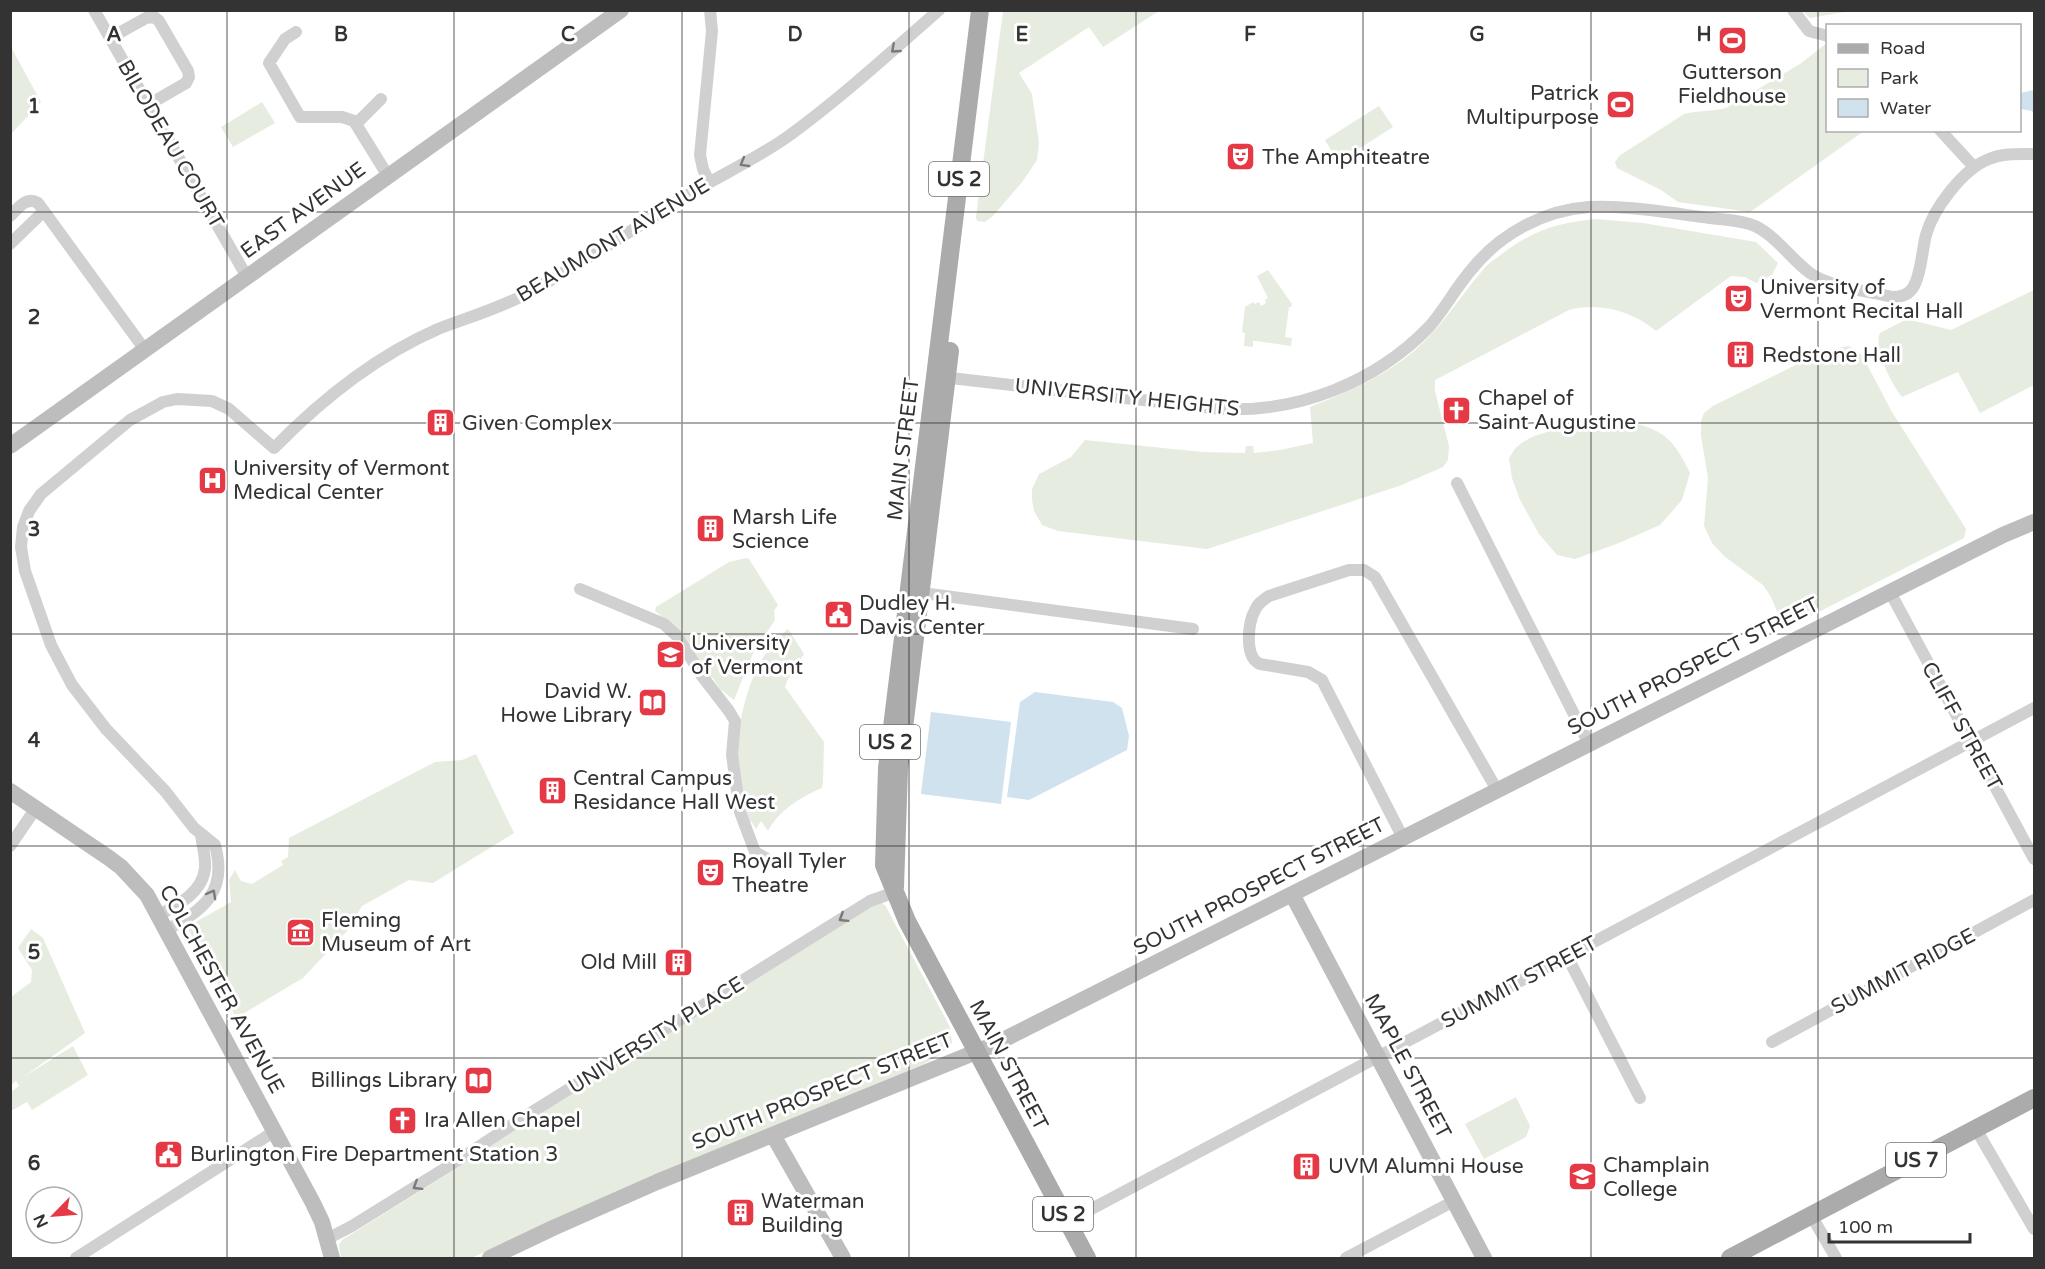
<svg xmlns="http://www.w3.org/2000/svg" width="2045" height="1269" font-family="'Varela Round',sans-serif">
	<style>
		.green { fill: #e6ecdf }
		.water { fill: #cfe2ee }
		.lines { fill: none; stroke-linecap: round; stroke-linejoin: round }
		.street { stroke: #d0d0d0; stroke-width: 12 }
		.secondary { stroke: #bdbdbd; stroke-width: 16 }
		.primary { stroke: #ababab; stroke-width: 18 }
		.oneway { stroke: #7a7a7a }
		.grid { fill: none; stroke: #333; stroke-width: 1.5; stroke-opacity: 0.55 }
		.labels { text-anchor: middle; stroke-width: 6; stroke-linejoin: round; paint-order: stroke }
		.shield { fill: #fff; stroke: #707070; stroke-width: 1.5 }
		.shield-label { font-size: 20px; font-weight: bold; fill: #333 }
		.poi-label { font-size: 21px; fill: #333; stroke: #fff; text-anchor: start }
		.street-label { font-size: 21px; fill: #333; stroke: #fff }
		.grid-label { font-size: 20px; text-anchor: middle; font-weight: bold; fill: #333; stroke: #fff; stroke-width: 6; stroke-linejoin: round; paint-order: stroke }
	</style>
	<rect width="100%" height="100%" fill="#fff"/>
	<path class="green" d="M 1003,11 L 1159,11 L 1103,47 L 1089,27 L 1019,73 L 1032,94 L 1039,143 L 1037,160 L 1023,181 L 993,216 L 985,222 L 977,221 L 976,217 Z
		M 1802,11 L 1850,11 L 1810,18 Z
		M 1827,43 L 1828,130 L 1864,131 L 1750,212 L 1678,202 L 1661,190 L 1617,168 L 1615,162 L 1619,156 L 1684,114 C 1698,110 1712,112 1726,108 L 1800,64 Z
		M 11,47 L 41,102 L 11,134 L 10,134 Z
		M 262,102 L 275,123 L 233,147 L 221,127 Z
		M 1379,106 L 1393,127 L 1338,162 L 1325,140 Z
		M 1595,219 L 1643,223 L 1756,242 L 1778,263 L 1772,275 L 1756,283 L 1745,277 L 1731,276 L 1656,331 C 1632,311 1599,302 1569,310 L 1435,380 L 1435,391 L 1449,446 L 1448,460 L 1443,467 L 1399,486 L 1207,549 L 1058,531 L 1042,525 L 1034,511 L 1032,500 L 1032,489 L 1039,474 L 1071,457 L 1085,440 L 1202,452 L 1245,453 L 1246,446 L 1253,446 L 1254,453 L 1280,450 L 1313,443 L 1310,407 C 1346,393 1385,376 1414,351 C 1441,328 1459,298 1482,271 C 1487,264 1496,259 1503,253 C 1534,230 1557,223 1595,219 Z
		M 1268,270 L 1292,304 L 1291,307 L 1289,307 L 1285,337 L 1292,338 L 1291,346 L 1256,341 L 1253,341 L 1253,347 L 1244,346 L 1245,333 L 1242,332 L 1245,307 L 1253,302 L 1255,304 L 1259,302 L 1261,306 L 1266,303 L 1265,300 L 1268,298 L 1257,276 Z
		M 2034,290 L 2034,385 L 1980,413 L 1958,372 L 1902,397 C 1892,385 1873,348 1880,333 L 1907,319 L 1951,330 Z
		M 1849,346 L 1858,351 L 1864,359 L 1892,412 L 1966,529 L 1964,538 L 1793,625 L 1782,623 L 1771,597 L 1763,585 L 1724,556 L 1712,543 L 1704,526 L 1708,478 L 1701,436 L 1701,421 L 1704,413 L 1713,406 L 1826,350 Z
		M 1622,421 C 1662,428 1673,437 1690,473 L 1682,500 L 1660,525 L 1619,543 L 1575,559 L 1557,555 L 1539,534 L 1520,500 L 1512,478 L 1509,458 C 1512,454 1514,449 1518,446 C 1539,427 1595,423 1622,421 Z
		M 746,558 L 749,559 L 778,605 L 774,611 L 775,620 L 754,651 L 734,700 L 720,689 L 713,678 L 709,676 L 675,627 L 655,611 L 656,607 L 729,562 Z
		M 788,629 L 804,654 L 787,681 L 785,687 L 824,742 L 823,782 L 822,788 C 801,797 779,810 768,831 L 761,821 L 756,829 L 751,821 L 748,824 C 745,806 740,787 738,769 C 734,734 747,677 769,649 C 774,641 781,635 788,629 Z
		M 476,754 L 514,833 L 433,883 L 409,880 L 362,906 L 347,931 L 303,978 L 236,1018 L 187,927 L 231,902 L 229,880 L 235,870 L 241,881 L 252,884 L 283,865 L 281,861 L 288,857 L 289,838 L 435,762 L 462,760 Z
		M 879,902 L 885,905 L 950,1027 L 952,1043 L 941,1054 L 924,1064 L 471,1258 L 341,1258 L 339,1245 L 342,1240 L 462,1165 L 502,1137 Z
		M 31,929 L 43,938 L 85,1033 L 22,1078 L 73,1046 L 88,1075 L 32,1110 L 27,1102 L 11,1111 L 11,1092 L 19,1086 L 16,1081 L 11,1085 L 11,997 L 31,982 L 32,970 L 18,948 Z
		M 1516,1097 L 1530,1126 L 1526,1137 L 1484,1159 L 1465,1124 Z"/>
	<path class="water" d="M 2034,90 L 2034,114 L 2032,111 L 2020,109 L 2020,93 Z
		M 1035,692 L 1113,702 L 1122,708 L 1129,736 L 1127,750 L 1029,800 L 1007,797 L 1020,702 Z
		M 931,712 L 1011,722 L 1001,804 L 921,794 Z"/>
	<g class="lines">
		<path class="street" d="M 94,10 L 247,277
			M 1793,10 L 1809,31 L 1828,36
			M 296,32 L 285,39 L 269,63 L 300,117 L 342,117 L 354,121 L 388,176
			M 110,38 L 146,18 L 154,17 L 159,21 L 188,71 L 189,77 L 186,83 L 148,105
			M 356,124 L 381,99
			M 1940,130 L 1974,167
			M 709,182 L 703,169 L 700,155 L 712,31 L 710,10
			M 10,216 C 19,208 26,196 38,203 L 145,350
			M 10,244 L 44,211
			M 942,377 L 1221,409 C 1297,413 1375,383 1429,327 C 1445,309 1456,287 1472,269 C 1500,234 1544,210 1589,207 C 1629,205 1670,213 1710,218 C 1725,220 1742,220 1755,226 C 1776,236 1791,259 1810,273 C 1829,287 1868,291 1892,297 C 1900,297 1907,296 1912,289 C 1921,277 1922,250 1926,235 C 1933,209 1963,169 1989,159 C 2003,153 2019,154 2034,154
			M 1457,483 L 1589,744
			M 580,589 L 664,624 L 677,636 L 702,676 L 729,711 L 735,721 L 732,755 L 740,812 L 755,852 L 769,860
			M 915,592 L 1193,629
			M 1890,592 L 2034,859
			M 1403,838 L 1322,680 L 1308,672 L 1260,664 C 1244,657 1248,623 1255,610 C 1258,603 1263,600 1269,596 L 1349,570 L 1364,570 L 1375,577 L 1497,790
			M 10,846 L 36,808
			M 159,915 C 178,905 203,892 205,868 C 206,857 202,845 201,834
			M 167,930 C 204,909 228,892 215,845 L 194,828 L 165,791 L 106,729 L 72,685 L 51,645 L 25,571 L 21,547 L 23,527 L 29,511 L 41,494 L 130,420 L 163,402 L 177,399 L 212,401 L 229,409 L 274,448 C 321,400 376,356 438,329 C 469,317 501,308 530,292 C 587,260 641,224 696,190 C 727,172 761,156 790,135 C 842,97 890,53 939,10
			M 1567,956 L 1640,1098
			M 1772,1042 L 2034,900
			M 1976,1129 L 2034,1229
			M 1811,1215 L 1836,1258
			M 1067,1222 L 2034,708
			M 327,1239 L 352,1226 L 460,1159 L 524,1117 L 870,901 L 895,892
			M 76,1258 L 275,1131
			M 1346,1258 L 1454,1201"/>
		<path class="secondary" d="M 10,446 L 621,10
			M 10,791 L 109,858 L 121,867 L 147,895 L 313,1203 L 322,1222 L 332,1258
			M 1292,894 L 1484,1258
			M 773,1135 L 843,1258
			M 490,1258 L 553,1228 L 657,1182 L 993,1045 L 2003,535 L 2034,522"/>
		<path class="primary" d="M 980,10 L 887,768 L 884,865 L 907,921 L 1087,1258
			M 895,887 L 899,769 L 950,351
			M 1730,1258 L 2034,1098"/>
	</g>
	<defs><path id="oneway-chevron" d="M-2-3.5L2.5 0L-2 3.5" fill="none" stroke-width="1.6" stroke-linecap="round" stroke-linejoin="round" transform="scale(1.5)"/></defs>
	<g class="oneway">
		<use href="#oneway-chevron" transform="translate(895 49) rotate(139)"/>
		<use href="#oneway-chevron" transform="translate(744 163) rotate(150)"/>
		<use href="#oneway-chevron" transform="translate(212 894) rotate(-61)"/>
		<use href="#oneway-chevron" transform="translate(843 918) rotate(148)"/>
		<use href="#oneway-chevron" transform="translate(417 1186) rotate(148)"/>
	</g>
	<path class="grid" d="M 227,10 L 227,1258M 454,10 L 454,1258M 682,10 L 682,1258M 909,10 L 909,1258M 1136,10 L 1136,1258M 1363,10 L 1363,1258M 1591,10 L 1591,1258M 1818,10 L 1818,1258M 10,212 L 2034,212M 10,423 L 2034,423M 10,634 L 2034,634M 10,846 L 2034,846M 10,1058 L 2034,1058"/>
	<defs>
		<symbol id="stadium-square" viewBox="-11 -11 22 22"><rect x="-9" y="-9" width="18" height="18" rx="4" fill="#e63946" stroke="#fff"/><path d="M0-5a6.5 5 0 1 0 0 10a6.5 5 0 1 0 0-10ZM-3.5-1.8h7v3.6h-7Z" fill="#fff"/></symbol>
		<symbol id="theatre-square" viewBox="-11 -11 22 22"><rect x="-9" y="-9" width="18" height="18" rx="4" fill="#e63946" stroke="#fff"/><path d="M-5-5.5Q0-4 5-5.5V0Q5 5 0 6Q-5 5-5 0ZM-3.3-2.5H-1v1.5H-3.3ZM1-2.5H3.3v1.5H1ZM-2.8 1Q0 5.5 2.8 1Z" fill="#fff"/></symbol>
		<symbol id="building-square" viewBox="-11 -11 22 22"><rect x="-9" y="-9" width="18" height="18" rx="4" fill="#e63946" stroke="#fff"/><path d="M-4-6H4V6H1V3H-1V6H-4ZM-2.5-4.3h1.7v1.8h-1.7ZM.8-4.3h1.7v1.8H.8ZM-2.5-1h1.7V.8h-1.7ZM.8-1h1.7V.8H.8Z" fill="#fff"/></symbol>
		<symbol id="church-square" viewBox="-11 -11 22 22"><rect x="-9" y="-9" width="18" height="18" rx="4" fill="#e63946" stroke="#fff"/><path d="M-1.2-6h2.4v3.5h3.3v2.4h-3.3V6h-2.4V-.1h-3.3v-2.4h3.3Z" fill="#fff"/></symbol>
		<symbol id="hospital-square" viewBox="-11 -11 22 22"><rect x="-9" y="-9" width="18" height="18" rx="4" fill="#e63946" stroke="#fff"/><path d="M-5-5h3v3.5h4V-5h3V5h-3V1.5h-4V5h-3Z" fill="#fff"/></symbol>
		<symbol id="civic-square" viewBox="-11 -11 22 22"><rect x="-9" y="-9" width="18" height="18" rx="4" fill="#e63946" stroke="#fff"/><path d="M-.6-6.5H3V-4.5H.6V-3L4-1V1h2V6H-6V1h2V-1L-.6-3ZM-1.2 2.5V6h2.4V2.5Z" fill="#fff"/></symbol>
		<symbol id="university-square" viewBox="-11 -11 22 22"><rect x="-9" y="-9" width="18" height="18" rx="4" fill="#e63946" stroke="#fff"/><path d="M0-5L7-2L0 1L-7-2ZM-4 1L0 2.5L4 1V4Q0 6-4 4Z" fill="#fff"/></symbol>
		<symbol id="library-square" viewBox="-11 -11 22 22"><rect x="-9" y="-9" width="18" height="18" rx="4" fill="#e63946" stroke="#fff"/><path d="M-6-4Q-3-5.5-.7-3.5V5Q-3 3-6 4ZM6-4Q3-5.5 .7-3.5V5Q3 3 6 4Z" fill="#fff"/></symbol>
		<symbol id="museum-square" viewBox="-11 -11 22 22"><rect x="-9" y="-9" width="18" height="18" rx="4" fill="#e63946" stroke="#fff"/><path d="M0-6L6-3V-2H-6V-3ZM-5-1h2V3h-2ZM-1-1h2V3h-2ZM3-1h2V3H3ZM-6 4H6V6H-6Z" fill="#fff"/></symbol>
	</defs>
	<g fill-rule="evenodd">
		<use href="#stadium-square" x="1716" y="24" width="33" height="33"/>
		<use href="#stadium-square" x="1604" y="88" width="33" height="33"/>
		<use href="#theatre-square" x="1224" y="140" width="33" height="33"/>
		<use href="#theatre-square" x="1722" y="282" width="33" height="33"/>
		<use href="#building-square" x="1724" y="338" width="33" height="33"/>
		<use href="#church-square" x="1440" y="394" width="33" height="33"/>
		<use href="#building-square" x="424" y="406" width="33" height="33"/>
		<use href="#hospital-square" x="196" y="464" width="33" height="33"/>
		<use href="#building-square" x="694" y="512" width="33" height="33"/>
		<use href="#civic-square" x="822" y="598" width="33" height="33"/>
		<use href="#university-square" x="654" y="638" width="33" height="33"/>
		<use href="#library-square" x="636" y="686" width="33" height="33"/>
		<use href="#building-square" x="536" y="774" width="33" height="33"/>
		<use href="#theatre-square" x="694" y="856" width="33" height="33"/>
		<use href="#museum-square" x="284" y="916" width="33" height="33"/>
		<use href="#building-square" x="662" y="946" width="33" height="33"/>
		<use href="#library-square" x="462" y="1064" width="33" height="33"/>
		<use href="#church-square" x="386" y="1104" width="33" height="33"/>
		<use href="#civic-square" x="152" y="1138" width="33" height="33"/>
		<use href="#building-square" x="1290" y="1150" width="33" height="33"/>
		<use href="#university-square" x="1566" y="1160" width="33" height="33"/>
		<use href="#building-square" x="724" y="1196" width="33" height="33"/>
	</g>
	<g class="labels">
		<g class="shield">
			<rect x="929" y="162" width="60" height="34" rx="4.5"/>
			<rect x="860" y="725" width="60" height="34" rx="4.5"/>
			<rect x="1886" y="1143" width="60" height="34" rx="4.5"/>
			<rect x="1033" y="1197" width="60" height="34" rx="4.5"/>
		</g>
		<g class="shield-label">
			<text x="959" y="186">US 2</text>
			<text x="890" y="749">US 2</text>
			<text x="1916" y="1167">US 7</text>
			<text x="1063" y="1221">US 2</text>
		</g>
		<g class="poi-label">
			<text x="1732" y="79" text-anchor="middle">Gutterson<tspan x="1732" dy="24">Fieldhouse</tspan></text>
			<text x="1599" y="100" text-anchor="end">Patrick<tspan x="1599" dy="24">Multipurpose</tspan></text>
			<text x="1262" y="164">The Amphiteatre</text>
			<text x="1760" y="294">University of<tspan x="1760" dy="24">Vermont Recital Hall</tspan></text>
			<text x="1762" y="362">Redstone Hall</text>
			<text x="1478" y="405">Chapel of<tspan x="1478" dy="24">Saint Augustine</tspan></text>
			<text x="462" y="430">Given Complex</text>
			<text x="233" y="475">University of Vermont<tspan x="233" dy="24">Medical Center</tspan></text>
			<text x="732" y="524">Marsh Life<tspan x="732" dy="24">Science</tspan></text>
			<text x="859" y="610">Dudley H.<tspan x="859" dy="24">Davis Center</tspan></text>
			<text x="691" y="650">University<tspan x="691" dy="24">of Vermont</tspan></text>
			<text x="632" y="698" text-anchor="end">David W.<tspan x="632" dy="24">Howe Library</tspan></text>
			<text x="573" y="785">Central Campus<tspan x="573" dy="24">Residance Hall West</tspan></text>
			<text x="732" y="868">Royall Tyler<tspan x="732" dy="24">Theatre</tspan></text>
			<text x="321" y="927">Fleming<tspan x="321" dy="24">Museum of Art</tspan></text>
			<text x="657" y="969" text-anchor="end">Old Mill</text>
			<text x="457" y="1087" text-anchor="end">Billings Library</text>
			<text x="424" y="1127">Ira Allen Chapel</text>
			<text x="190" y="1161">Burlington Fire Department Station 3</text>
			<text x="1603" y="1172">Champlain<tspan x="1603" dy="24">College</tspan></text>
			<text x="1328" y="1173">UVM Alumni House</text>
			<text x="761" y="1208">Waterman<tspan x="761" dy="24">Building</tspan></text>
		</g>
		<g class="street-label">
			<text transform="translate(171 144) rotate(60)" y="7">BILODEAU COURT</text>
			<text transform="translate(303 210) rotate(-36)" y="7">EAST AVENUE</text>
			<text transform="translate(613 240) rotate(-31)" y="7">BEAUMONT AVENUE</text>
			<text transform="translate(1127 397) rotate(6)" y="7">UNIVERSITY HEIGHTS</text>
			<text transform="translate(903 449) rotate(-83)" y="7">MAIN STREET</text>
			<text transform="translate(1693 666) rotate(-27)" y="7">SOUTH PROSPECT STREET</text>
			<text transform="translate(1962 726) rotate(61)" y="7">CLIFF STREET</text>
			<text transform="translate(1259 886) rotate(-27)" y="7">SOUTH PROSPECT STREET</text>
			<text transform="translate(1903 971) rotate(-28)" y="7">SUMMIT RIDGE</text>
			<text transform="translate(1519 982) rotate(-28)" y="7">SUMMIT STREET</text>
			<text transform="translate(222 989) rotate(61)" y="7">COLCHESTER AVENUE</text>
			<text transform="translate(656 1035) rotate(-32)" y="7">UNIVERSITY PLACE</text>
			<text transform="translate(1009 1065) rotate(62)" y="7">MAIN STREET</text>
			<text transform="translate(1408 1066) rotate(62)" y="7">MAPLE STREET</text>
			<text transform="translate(822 1091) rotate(-22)" y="7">SOUTH PROSPECT STREET</text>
		</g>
	</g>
	<g class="grid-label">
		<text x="114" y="41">A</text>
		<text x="341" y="41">B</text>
		<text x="568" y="41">C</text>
		<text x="795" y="41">D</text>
		<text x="1022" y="41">E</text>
		<text x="1250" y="41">F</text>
		<text x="1477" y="41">G</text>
		<text x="1704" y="41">H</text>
		<text x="34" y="113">1</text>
		<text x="34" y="324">2</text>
		<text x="34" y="536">3</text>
		<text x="34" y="747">4</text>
		<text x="34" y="959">5</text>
		<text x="34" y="1170">6</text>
	</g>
	<rect width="2045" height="1269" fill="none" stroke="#333333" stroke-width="24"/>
	<rect x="1826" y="24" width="195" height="108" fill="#ffffff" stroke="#adadad" stroke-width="1.5"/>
	<rect x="1838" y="44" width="30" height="9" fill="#ababab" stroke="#adadad" stroke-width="1.5"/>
	<text x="1880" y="54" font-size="18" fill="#333333">Road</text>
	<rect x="1838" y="69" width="30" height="18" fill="#e6ecdf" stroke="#adadad" stroke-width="1.5"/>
	<text x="1880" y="84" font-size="18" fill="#333333">Park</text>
	<rect x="1838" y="99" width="30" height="18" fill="#cfe2ee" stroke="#adadad" stroke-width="1.5"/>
	<text x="1880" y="114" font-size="18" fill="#333333">Water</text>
	<g transform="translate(54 1215) rotate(245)"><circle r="28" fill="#ffffff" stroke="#adadad" stroke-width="1.5"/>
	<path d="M0-4.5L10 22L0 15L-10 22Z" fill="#e63946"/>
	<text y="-9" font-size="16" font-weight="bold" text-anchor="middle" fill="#333333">N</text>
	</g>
	<path d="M1829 1233v9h141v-9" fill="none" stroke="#333333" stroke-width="3"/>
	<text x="1838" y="1233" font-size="18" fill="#333333" stroke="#ffffff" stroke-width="4.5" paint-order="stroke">100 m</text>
</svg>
